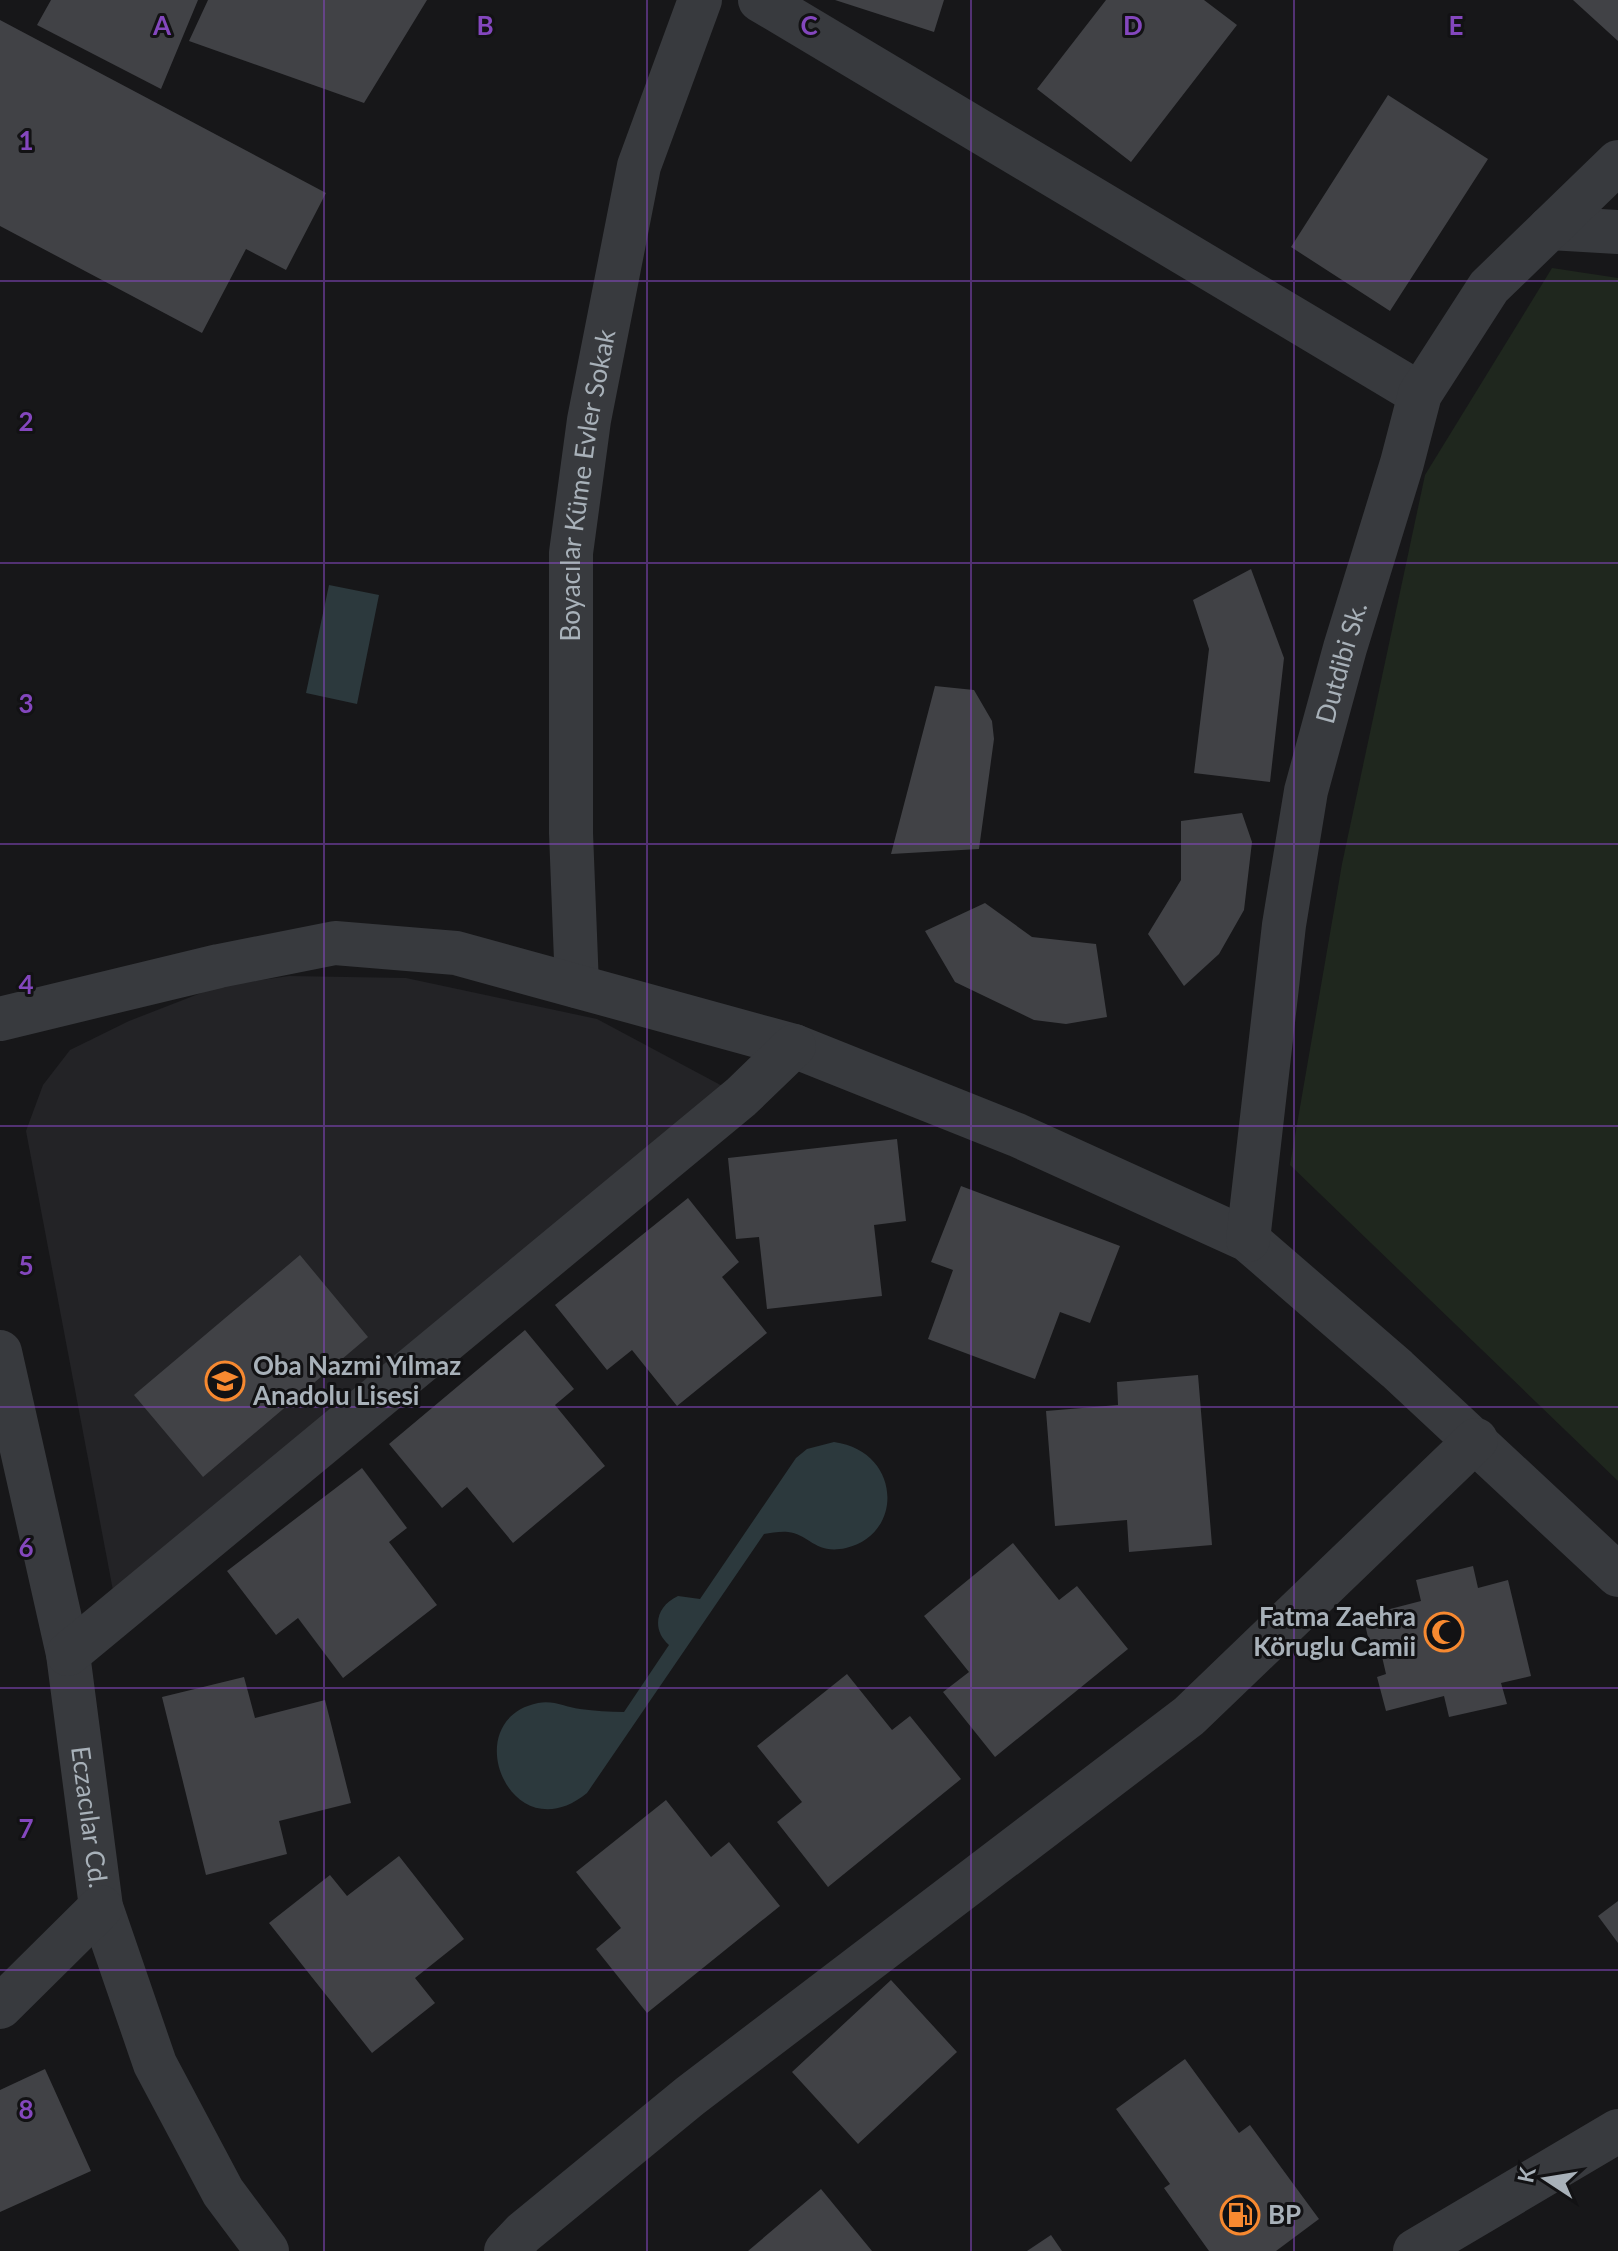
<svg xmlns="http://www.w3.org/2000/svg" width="1618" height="2251" font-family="Lato,sans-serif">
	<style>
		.built { fill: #232326 }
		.green { fill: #1f271e }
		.water { fill: #2c393d }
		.building { fill: #414246 }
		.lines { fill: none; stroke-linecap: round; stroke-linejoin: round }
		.minor { stroke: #383a3e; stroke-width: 44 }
		.grid { fill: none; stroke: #8447be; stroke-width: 2; stroke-opacity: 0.55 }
		.labels { text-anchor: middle; stroke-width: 6; stroke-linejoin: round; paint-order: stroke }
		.street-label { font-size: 26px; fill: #a8b1b9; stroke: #121214 }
		.poi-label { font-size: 26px; font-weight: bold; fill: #a8b1b9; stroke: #121214; text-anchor: start }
		.grid-label { font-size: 26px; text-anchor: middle; font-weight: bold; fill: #8447be; stroke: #121214; stroke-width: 6; stroke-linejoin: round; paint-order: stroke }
	</style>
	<rect width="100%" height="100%" fill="#171719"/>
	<path class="built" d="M 289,976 L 406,978 L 597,1019 L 728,1089 L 115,1601 L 26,1131 L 43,1085 L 70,1050 L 129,1021 L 219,986 Z"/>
	<path class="green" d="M 1552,268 L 1618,278 L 1618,1481 L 1290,1165 L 1342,864 L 1425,475 Z"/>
	<path class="water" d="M 329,585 L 379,595 L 357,704 L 306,693 Z
		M 834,1442 C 901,1451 905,1534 846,1548 C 815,1555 809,1534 788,1532 C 781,1531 771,1533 764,1534 L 587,1793 C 511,1855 455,1720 538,1703 C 554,1700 565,1707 580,1709 C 595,1711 609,1712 624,1712 L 669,1645 C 651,1629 656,1606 678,1596 L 700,1599 L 796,1458 L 807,1449 Z"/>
	<path class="building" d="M 51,0 L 198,0 L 161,89 L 37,25 Z
		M 208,0 L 427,0 L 364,103 L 189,41 Z
		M 835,0 L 944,0 L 934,32 Z
		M 1106,0 L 1204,0 L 1237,25 L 1131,162 L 1037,89 Z
		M 1573,0 L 1618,0 L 1618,41 Z
		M 0,20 L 326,193 L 286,270 L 246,249 L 202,333 L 0,226 Z
		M 1388,95 L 1488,159 L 1390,311 L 1291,247 Z
		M 1251,569 L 1284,658 L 1270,782 L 1194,773 L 1209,649 L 1193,600 Z
		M 935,686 L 974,690 L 992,721 L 994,739 L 979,849 L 891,854 Z
		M 1242,813 L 1252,842 L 1244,910 L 1219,954 L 1184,986 L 1148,934 L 1181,880 L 1181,821 Z
		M 985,903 L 1032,937 L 1096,944 L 1107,1017 L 1066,1024 L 1034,1020 L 955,982 L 925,931 Z
		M 897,1139 L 906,1221 L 874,1225 L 882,1296 L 767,1309 L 759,1237 L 736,1239 L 728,1158 Z
		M 961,1186 L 1120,1246 L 1090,1323 L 1060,1312 L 1035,1379 L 928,1339 L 953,1270 L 931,1262 Z
		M 688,1198 L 739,1262 L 722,1277 L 767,1333 L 677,1406 L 632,1350 L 607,1370 L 555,1305 Z
		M 300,1255 L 368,1337 L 203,1477 L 134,1395 Z
		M 525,1330 L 574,1389 L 555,1405 L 605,1466 L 513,1543 L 467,1487 L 442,1508 L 389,1444 Z
		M 1198,1375 L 1212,1545 L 1129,1552 L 1127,1520 L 1055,1526 L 1046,1411 L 1118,1405 L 1117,1382 Z
		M 362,1468 L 407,1528 L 389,1542 L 437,1605 L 343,1678 L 298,1618 L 276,1635 L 227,1571 Z
		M 1013,1543 L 1059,1600 L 1077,1586 L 1128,1649 L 995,1757 L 943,1692 L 969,1672 L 924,1616 Z
		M 1473,1566 L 1478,1588 L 1508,1580 L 1531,1676 L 1501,1683 L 1507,1704 L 1449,1717 L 1444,1696 L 1386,1711 L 1377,1677 L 1386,1674 L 1380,1648 L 1371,1650 L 1363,1616 L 1421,1601 L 1416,1580 Z
		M 847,1674 L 892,1730 L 910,1716 L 961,1779 L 828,1887 L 777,1822 L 802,1802 L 757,1746 Z
		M 244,1677 L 255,1718 L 325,1700 L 351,1803 L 279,1821 L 287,1854 L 206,1875 L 162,1697 Z
		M 666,1800 L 711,1857 L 729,1842 L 780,1906 L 647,2013 L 596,1949 L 621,1928 L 576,1872 Z
		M 399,1856 L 464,1939 L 415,1978 L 435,2003 L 372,2053 L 269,1923 L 330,1875 L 347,1896 Z
		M 1618,1901 L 1618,1943 L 1598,1916 Z
		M 891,1980 L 957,2052 L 858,2144 L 792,2072 Z
		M 1185,2059 L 1239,2133 L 1250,2125 L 1319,2219 L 1276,2251 L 1209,2251 L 1164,2188 L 1170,2184 L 1116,2109 Z
		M 45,2069 L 91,2171 L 0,2212 L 0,2090 Z
		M 821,2189 L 872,2251 L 748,2251 Z
		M 1051,2235 L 1062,2251 L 1027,2251 Z"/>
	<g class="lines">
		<g class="minor">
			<path d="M 760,0 L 1420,394"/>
			<path d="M 1550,228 L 1618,232"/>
			<path id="s1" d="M 577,986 L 571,833 L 571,553 L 589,420 L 639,166 L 700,0"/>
			<path d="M 0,1019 L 219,966 L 335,943 L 456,953 L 794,1046 L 1017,1135 L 1248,1240 L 1397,1369 L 1618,1575"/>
			<path id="s2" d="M 1248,1240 L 1284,925 L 1306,791 L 1345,648 L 1402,463 L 1420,394 L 1489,287 L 1618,162"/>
			<path id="s3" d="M 0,1352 L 68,1654 L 101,1907 L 155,2064 L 223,2192 L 267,2251"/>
			<path d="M 68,1654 L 741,1097 L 794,1046"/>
			<path d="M 0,2007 L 101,1907"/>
			<path d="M 506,2251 L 523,2233 L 690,2096 L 1189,1716 L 1476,1440"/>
			<path d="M 1415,2251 L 1618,2131"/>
		</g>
	</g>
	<path class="grid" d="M 324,0 L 324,2251M 647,0 L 647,2251M 971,0 L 971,2251M 1294,0 L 1294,2251M 0,281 L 1618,281M 0,563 L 1618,563M 0,844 L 1618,844M 0,1126 L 1618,1126M 0,1407 L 1618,1407M 0,1688 L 1618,1688M 0,1970 L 1618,1970"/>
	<defs>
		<symbol id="school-ring" viewBox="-11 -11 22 22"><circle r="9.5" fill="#121214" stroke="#f78930" stroke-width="1.5"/><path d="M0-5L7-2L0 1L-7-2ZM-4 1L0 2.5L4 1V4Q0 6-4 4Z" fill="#f78930"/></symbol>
		<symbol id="mosque-ring" viewBox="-11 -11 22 22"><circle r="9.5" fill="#121214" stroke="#f78930" stroke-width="1.5"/><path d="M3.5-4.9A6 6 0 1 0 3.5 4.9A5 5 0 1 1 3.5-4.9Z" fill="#f78930"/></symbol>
		<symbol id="fuel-ring" viewBox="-11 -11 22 22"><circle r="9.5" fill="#121214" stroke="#f78930" stroke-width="1.5"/><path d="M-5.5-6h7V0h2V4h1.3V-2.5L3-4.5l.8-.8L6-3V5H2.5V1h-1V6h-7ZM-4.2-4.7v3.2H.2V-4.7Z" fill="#f78930"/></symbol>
	</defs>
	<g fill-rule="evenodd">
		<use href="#school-ring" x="203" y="1359" width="44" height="44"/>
		<use href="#mosque-ring" x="1422" y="1610" width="44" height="44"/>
		<use href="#fuel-ring" x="1218" y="2193" width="44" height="44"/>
	</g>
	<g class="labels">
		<g class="street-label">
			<text dy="9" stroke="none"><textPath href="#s1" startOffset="502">Boyacılar Küme Evler Sokak</textPath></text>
			<text dy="9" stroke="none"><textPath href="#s2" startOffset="586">Dutdibi Sk.</textPath></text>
			<text dy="9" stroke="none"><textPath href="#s3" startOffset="474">Eczacılar Cd.</textPath></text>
		</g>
		<g class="poi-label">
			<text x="253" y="1375">Oba Nazmi Yılmaz<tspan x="253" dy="30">Anadolu Lisesi</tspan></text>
			<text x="1416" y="1626" text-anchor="end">Fatma Zaehra<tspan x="1416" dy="30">Köruglu Camii</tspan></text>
			<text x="1268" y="2224">BP</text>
		</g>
	</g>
	<g class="grid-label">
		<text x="162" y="35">A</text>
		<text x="485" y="35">B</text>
		<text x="809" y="35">C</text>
		<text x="1133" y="35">D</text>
		<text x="1456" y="35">E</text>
		<text x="26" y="150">1</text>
		<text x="26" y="431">2</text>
		<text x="26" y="713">3</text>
		<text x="26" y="994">4</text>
		<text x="26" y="1275">5</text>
		<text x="26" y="1557">6</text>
		<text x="26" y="1838">7</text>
		<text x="26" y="2119">8</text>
	</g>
	<g transform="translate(1546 2179) rotate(282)" stroke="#121214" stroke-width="6" paint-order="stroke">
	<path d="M0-6L14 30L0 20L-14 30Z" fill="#a8b1b9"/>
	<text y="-12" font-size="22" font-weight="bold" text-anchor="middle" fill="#a8b1b9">K</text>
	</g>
</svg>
